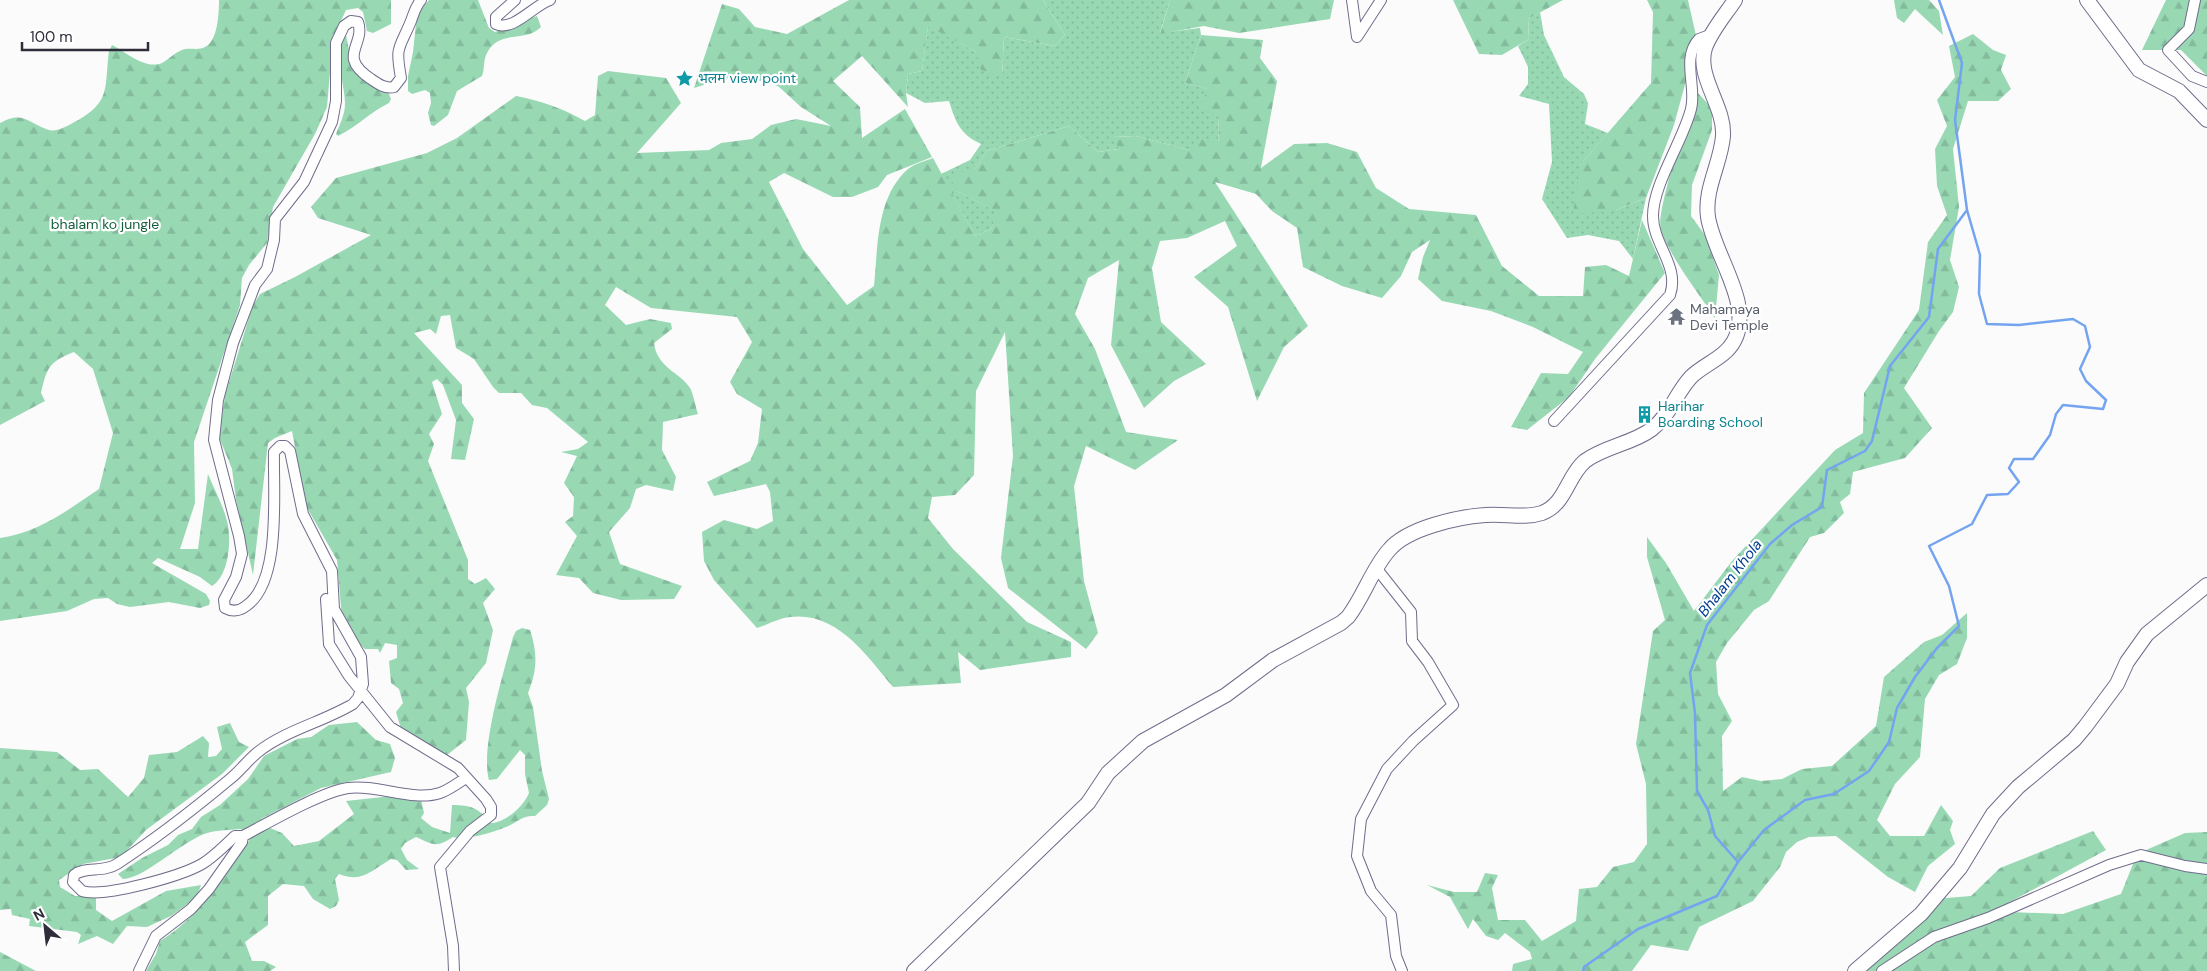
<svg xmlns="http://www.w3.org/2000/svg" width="2207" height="971" font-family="'DM Sans','Noto Sans Devanagari',sans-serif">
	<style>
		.grass { fill: url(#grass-dots) }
		.forest { fill: url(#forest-firs) }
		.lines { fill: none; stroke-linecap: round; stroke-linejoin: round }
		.stream { stroke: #74a4ef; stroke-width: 2.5 }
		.street-casing { stroke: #706c8b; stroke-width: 12 }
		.secondary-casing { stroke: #706c8b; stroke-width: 16 }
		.street { stroke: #fff; stroke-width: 10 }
		.secondary { stroke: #fff; stroke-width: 14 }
		.labels { text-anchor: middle; stroke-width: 4.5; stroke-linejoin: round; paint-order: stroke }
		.culture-label { font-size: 14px; fill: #0d838f; stroke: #fff; text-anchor: start }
		.park-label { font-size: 14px; fill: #135f3d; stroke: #fff }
		.worship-label { font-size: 14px; fill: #5b616d; stroke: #fff; text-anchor: start }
		.water-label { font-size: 15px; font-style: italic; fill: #003d92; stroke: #fff }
	</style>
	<defs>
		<pattern id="grass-dots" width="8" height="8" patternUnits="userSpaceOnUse" patternTransform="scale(1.25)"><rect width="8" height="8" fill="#98d9b4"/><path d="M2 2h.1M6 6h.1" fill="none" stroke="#83bb9c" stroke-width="1.8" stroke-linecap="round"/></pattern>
		<pattern id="forest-firs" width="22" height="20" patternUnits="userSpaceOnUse" patternTransform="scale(1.25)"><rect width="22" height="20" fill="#98d9b4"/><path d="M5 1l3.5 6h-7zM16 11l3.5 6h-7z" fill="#83bb9c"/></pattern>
	</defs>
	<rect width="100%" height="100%" fill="#fbfbfb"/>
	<path class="grass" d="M 1043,0 L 1170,0 L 1160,33 L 1200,28 L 1201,35 L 1185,83 L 1209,89 L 1219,116 L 1218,144 L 1189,150 L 1136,136 L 1113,137 L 1119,149 L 1098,152 L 1069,126 L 987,151 L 975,169 L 955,190 L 998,212 L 991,229 L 975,236 L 941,174 L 970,160 L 981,144 C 960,134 956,123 949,101 L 925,103 L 906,93 L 908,74 L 922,71 L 928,25 L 976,52 L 1002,76 L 1004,37 L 1055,46 L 1065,35 Z
		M 1540,12 L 1544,35 L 1564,77 L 1584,94 L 1588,103 L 1585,124 L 1608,133 L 1580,165 L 1616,210 L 1646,198 L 1633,259 L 1619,241 L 1588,235 L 1567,238 L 1542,199 L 1552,162 L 1549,104 L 1519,96 L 1528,84 L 1528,67 L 1518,46 L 1529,39 L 1528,19 Z"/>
	<path class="forest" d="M 219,0 L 391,0 L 391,24 L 373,33 L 367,31 L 363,12 L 358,8 L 346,10 L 333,38 L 327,107 L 315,134 L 273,207 L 267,243 L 249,265 L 242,278 L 240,305 L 194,442 L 195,503 L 180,549 L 198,549 L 208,474 C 214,489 223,505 227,521 C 232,539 229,576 212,586 L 200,577 L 158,558 L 152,563 L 206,594 L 210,601 L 209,605 L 200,608 L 169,602 L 130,607 L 117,604 L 108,598 L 94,599 L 67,611 L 0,621 L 0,538 C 38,533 68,510 99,489 L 113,433 L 93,369 L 74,352 C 49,362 47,367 41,393 L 45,401 L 0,425 L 0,123 C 22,111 26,121 46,129 C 55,133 63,128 71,124 C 112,103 104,90 109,51 L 112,45 C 126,52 145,70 162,63 C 169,59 174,53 182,50 C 189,47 198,51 205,47 C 218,41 219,13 219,0 Z
		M 429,0 L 478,0 L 489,28 L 495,32 L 537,16 L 541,27 C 526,43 499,29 487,53 C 483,60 485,68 482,76 L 457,91 L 448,115 L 434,126 L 431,125 L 428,113 L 431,103 L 430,93 L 425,90 L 412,94 L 408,91 L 408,76 L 413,52 L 417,14 Z
		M 849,0 L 1043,0 L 1065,35 L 1055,46 L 1004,37 L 1002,76 L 981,70 L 976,52 L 928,26 L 922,71 L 908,74 L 906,93 L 908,107 L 862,56 L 833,81 L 860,107 L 862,138 L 905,109 L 932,157 L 887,175 L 878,187 L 852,197 L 833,197 L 784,173 L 769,182 L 803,249 L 847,305 L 874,286 C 878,247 876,197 908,169 C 914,164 925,161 933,158 L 975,236 L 991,229 L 997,212 L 955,190 L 950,175 L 975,169 L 987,151 L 1069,126 L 1098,152 L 1119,149 L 1112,137 L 1136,136 L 1189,150 L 1201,137 L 1218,144 L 1219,116 L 1199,108 L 1208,89 L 1185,83 L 1201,35 L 1263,40 L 1260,58 L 1277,81 L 1261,168 L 1294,144 L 1327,143 L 1357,152 L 1376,188 L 1409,209 L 1476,215 L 1502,266 L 1539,296 L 1583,296 L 1585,267 L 1606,265 L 1629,276 L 1642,220 L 1665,273 L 1595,359 L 1569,397 L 1527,430 L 1511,427 L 1541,373 L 1568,374 L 1583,352 L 1533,327 L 1491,311 L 1442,301 L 1418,279 L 1423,257 L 1430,240 L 1412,252 L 1401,276 L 1382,298 L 1342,286 L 1303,267 L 1297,228 L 1272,211 L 1256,194 L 1215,182 L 1308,326 L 1284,347 L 1257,401 L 1228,307 L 1194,277 L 1237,246 L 1225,221 L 1187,238 L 1160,241 L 1152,268 L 1161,322 L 1206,364 L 1174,381 L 1144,408 L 1111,345 L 1119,260 L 1088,278 L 1075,314 L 1095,349 L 1126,432 L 1178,440 L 1135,470 L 1086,446 L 1074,486 L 1084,581 L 1098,633 L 1086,649 L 1008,588 L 1001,558 L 1013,456 L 1005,332 L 976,391 L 974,475 L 955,495 L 932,497 L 928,518 L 953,549 L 1027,622 L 1071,642 L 1071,657 L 980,670 L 958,652 L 961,683 L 893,687 C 867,656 837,611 790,617 C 779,618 767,625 757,628 L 714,580 L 704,561 L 702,532 L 724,520 L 757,529 L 773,521 L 770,492 L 766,484 L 714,496 L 707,482 L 750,461 L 758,443 L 762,409 L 737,394 L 730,382 L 752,342 L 737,317 L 651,308 L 616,287 L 605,305 L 626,325 L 650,319 L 671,323 L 672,329 L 654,343 C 657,368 680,372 690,388 C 694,395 695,406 698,414 L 663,422 L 662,450 L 676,477 L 673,491 L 646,485 L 636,489 L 630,508 L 609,532 L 620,564 L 682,586 L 674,599 L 621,600 L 593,593 L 579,578 L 556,575 L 577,536 L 565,522 L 573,516 L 574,497 L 564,483 L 577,456 L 561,452 L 578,449 L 588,442 L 547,408 L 532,405 L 521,393 L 499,393 L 493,387 L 474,359 L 456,348 L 450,315 L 441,316 L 436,334 L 430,329 L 414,333 L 462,385 L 462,403 L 474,419 L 465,460 L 451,459 L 456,420 L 443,385 L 437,379 L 432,382 L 442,414 L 429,434 L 434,444 L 428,461 L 468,560 L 468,579 L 475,584 L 486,578 L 495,589 L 483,603 L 493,630 L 486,663 L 466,688 L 469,702 L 466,740 L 447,755 L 413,748 L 402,732 L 396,712 L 403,703 L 399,689 L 391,683 L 389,661 L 397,658 L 397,645 L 385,643 L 380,653 L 378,649 L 365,649 L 349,635 L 342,618 L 337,560 L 306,506 L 292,431 L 275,438 L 268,443 L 253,575 L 236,500 L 232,469 L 219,437 L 225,395 L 253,305 L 260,294 L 295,277 L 371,235 L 318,218 L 311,207 L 336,178 L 427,153 L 457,138 L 516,96 C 539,100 564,109 585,121 L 595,115 L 598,76 L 608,71 L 666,78 L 681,103 L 637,153 L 709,150 L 721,143 L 752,139 L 771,125 L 796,119 L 831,126 L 801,107 L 778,86 L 765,82 L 737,75 L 694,88 L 722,4 L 739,9 L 755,27 L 787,34 Z
		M 1170,0 L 1334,0 L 1330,19 L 1239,33 L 1204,26 L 1160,34 Z
		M 1453,0 L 1563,0 L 1528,19 L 1529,39 L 1502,55 L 1479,54 Z
		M 1647,0 L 1688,0 L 1697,40 L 1674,125 L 1646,198 L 1616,210 L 1573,214 L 1580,165 L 1651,83 L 1653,12 Z
		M 1894,0 L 1929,0 L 1939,11 L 1943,35 L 1915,9 L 1904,23 L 1897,18 Z
		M 2166,0 L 2207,0 L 2207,76 L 2181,50 L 2142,50 Z
		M 1973,34 L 1993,50 L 2006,55 L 2001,70 L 2011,89 L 1998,101 L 1968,101 L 1953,149 L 1959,207 L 1950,260 L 1959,287 L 1953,312 L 1939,331 L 1904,388 L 1932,428 L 1905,458 L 1853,472 L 1850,494 L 1840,502 L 1844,513 L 1824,533 L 1810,537 L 1769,601 L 1754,610 L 1727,643 L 1716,662 L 1718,694 L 1732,721 L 1722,736 L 1723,791 L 1742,777 L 1761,781 L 1782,779 L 1802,769 L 1832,766 L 1876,726 L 1884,677 L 1924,642 L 1942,635 L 1967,613 L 1967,638 L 1957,664 L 1939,675 L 1925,699 L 1920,757 L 1895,784 L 1877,820 L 1890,836 L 1924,836 L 1941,805 L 1953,821 L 1950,830 L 1955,844 L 1928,866 L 1915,892 L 1888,877 L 1836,836 L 1809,837 L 1797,842 L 1786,852 L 1780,867 L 1753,901 L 1699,927 L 1688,951 L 1651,945 L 1632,971 L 1512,971 L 1513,964 L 1532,959 L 1530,952 L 1505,933 L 1498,940 L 1486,936 L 1473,919 L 1468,929 L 1450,897 L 1427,885 L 1454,892 L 1477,892 L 1485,873 L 1498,875 L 1492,888 L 1498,920 L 1525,920 L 1542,941 L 1576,921 L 1579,889 L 1597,887 L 1613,867 L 1634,862 L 1647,844 L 1646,784 L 1636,744 L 1653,631 L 1665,620 L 1647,557 L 1647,537 L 1666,563 L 1694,611 L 1732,561 L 1835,450 L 1863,433 L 1864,393 L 1919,310 L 1928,242 L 1947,215 L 1937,186 L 1935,149 L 1947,126 L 1937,100 L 1955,77 L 1949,46 Z
		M 346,35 L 353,70 L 388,92 L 391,99 L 389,103 C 370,112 357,127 338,136 L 336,134 C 340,124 345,114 345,104 C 345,83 332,53 346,35 Z
		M 1696,91 L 1712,108 L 1712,130 L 1692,185 L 1691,216 L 1705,235 L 1719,275 L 1715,318 C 1699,294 1670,257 1661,230 C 1655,212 1689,114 1696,91 Z
		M 522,628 L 530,630 C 538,654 537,671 528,693 L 533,707 L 542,771 L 549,799 L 547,805 L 535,816 C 522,815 518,822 506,827 C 493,832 468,841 453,837 C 436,848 434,845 416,837 L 405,843 L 401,849 L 407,860 L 419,869 L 406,870 L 397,860 L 391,859 C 370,871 363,883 339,874 L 335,879 L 339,900 L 336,906 L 330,909 L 313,899 L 304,886 L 283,884 L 268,896 L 268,925 L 245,942 L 252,961 L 264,961 L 276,967 L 270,971 L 146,971 L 156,954 L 160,941 C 196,920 228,873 250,839 L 241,829 C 230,830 217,830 207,833 C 182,841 144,879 123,879 L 118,874 L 142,858 L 168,845 L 178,835 L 192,829 L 201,817 L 220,805 L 248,779 L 264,756 L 297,739 L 311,737 L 329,725 L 357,722 L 376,740 L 390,744 L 395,758 L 391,772 L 321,788 L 261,819 L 270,828 L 282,833 L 294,846 L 319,841 L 354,814 L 346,801 L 401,795 L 421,799 L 424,813 L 421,818 L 432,827 L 450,833 L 452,805 C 472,805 478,808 491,823 C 505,823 524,806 529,793 L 525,774 L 525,755 L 520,750 L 497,779 L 489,780 C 480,747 504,672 513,637 L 516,631 Z
		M 230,723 L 239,742 L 249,747 L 222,774 L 146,830 L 121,857 L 83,864 L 59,880 L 60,887 L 75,896 L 96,896 L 96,910 L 112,921 L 166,891 L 201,885 L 197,897 L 171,916 L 147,927 L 127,926 L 113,944 L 97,936 L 78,944 L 81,935 L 77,932 L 29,926 L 30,919 L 12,915 L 11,909 L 0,910 L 0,748 L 57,752 L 80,770 L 98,769 L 128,797 L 144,778 L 149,755 L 177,752 L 203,736 L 209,743 L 208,757 L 216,756 L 222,749 L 217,727 Z
		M 2093,831 L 2106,850 L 2001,907 L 2011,912 L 2063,914 L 2121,894 L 2137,854 L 2185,833 L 2207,832 L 2207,971 L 1859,971 L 1934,899 L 1971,896 L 2000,868 Z
		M 0,952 L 36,971 L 0,971 Z"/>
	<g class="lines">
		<path class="stream" d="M 1738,862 L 1764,830 L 1805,800 L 1834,794 L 1869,771 L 1889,742 L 1897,708 L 1915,677 L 1937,648 L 1959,626 L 1949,586 L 1929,546 L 1972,524 L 1987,495 L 2008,494 L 2019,482 L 2009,468 L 2014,459 L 2033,459 L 2050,435 L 2056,414 L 2063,405 L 2103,409 L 2106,400 L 2086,381 L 2080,369 L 2090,347 L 2085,326 L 2073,319 L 2019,325 L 1987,324 L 1979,294 L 1980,255 L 1967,210
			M 1583,971 L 1584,967 L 1638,929 L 1717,896 L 1738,862 L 1715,836 L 1708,810 L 1697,791 L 1695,713 L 1690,673 L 1707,625 L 1770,544 L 1792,525 L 1822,507 L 1827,470 L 1865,451 L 1872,441 L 1890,366 L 1929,317 L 1938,249 L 1967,210 L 1955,120 L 1962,63 L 1939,0"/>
		<defs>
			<path id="street" d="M 515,0 L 496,17 L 496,24 C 513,32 534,5 550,0
				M 1352,0 L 1357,37 L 1381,0
				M 2195,0 L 2189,29 L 2168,50 L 2192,76 L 2207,82
				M 1554,421 L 1670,295 C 1680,266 1653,245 1653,216 C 1653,184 1683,141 1691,109 C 1697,87 1681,58 1699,39 L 1707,36 L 1710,38
				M 1377,569 L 1411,612 L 1412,641 L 1428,662 L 1453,705 L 1413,741 L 1387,769 L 1361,819 L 1357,856 L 1371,891 L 1391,915 L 1396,956 L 1402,971
				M 326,599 L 329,644 L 349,676 L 390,727 L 458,768 L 486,799 L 491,807 L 491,815 L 470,831 L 440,867 L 453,946 L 454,971
				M 243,836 C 268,823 321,792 348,788 C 377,784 413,802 440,793 C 449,790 458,783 466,778
				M 139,971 L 156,936 L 191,909 L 209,889 L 242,842 L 243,836 L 235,836 C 225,845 214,857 202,864 C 181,876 104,898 82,891 L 73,882 L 74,875 C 85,866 103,873 117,864 C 157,838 194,809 230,779 C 240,771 248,760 258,752 C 286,730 323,722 353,704 L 358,698 L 363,684 L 361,657 L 334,609 L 332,571 L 303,514 L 290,451 L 285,446 L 280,446 L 274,452 C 273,491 282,582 246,606 C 240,611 232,612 225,608 L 224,600 L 236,577 L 242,554 L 239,536 L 214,440 L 218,400 L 233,343 L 255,285 L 267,269 L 274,240 L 275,219 L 304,182 L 332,122 L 336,101 L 336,43 L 344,26 L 351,21 L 358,22 C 366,45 336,56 371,79 C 378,84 385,89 394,87 L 401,78 C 395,45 399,50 411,21 C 414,13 415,7 421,0
				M 1882,971 L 1934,937 L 1988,918 L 2109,865 L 2141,855 L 2185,866 L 2207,869"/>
			<path id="secondary" d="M 2087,0 L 2139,70 L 2179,91 L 2207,120
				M 914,971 L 1088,803 L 1108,773 L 1143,741 L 1226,695 L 1273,660 L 1341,623 L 1348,617 C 1364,596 1372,569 1389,550 C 1407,528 1458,517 1485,515 C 1504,513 1524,519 1542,513 C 1566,504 1567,476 1585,461 C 1605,446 1632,444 1652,429 C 1670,415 1676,393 1691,377 C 1704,364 1725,358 1734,341 C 1754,304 1714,256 1708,217 C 1704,189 1721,163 1723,136 C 1725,106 1696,77 1705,48 C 1711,31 1725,15 1735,0
				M 1855,971 L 1921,914 L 1960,868 L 1993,814 L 2018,787 L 2074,740 L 2085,727 L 2117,684 L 2127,662 L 2147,634 L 2207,585"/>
		</defs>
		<use href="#street" class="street-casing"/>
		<use href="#secondary" class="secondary-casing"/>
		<use href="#street" class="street"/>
		<use href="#secondary" class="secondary"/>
	</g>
	<defs>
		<symbol id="sight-bare" viewBox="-9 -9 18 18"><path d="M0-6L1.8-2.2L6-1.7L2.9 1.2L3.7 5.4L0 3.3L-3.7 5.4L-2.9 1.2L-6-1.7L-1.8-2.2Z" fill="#0f9aa8" stroke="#fff" stroke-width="2.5" paint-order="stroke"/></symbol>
		<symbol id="temple-bare" viewBox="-9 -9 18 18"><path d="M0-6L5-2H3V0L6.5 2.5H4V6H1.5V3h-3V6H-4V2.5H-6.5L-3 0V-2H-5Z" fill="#6b7280" stroke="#fff" stroke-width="2.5" paint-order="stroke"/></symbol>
		<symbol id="building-bare" viewBox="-9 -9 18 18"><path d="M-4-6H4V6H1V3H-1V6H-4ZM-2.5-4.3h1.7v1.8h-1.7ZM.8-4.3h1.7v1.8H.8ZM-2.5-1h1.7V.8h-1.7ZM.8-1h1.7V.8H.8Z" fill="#0f9aa8" stroke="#fff" stroke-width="2.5" paint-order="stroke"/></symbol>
	</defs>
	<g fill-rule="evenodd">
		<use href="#sight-bare" x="672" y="66" width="25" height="25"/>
		<use href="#temple-bare" x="1664" y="304" width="25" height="25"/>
		<use href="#building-bare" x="1632" y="402" width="25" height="25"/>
	</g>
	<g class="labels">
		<g class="culture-label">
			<text x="698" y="83">भलम view point</text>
			<text x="1658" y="411">Harihar<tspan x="1658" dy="16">Boarding School</tspan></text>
		</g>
		<g class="park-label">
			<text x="105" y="229">bhalam ko jungle</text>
		</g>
		<g class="worship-label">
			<text x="1690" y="314">Mahamaya<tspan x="1690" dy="16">Devi Temple</tspan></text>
		</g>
		<g class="water-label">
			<text transform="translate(1730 578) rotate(-52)" y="5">Bhalam Khola</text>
		</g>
	</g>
	<g transform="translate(45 926) rotate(332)" stroke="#ffffff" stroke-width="4" paint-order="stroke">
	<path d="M0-4L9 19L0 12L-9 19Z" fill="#2f2d3b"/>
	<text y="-8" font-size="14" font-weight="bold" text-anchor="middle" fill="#2f2d3b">N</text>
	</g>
	<path d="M22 42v8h126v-8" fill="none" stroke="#2f2d3b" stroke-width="2.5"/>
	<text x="30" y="42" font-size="15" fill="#2f2d3b" stroke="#ffffff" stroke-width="4" paint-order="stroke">100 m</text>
</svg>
